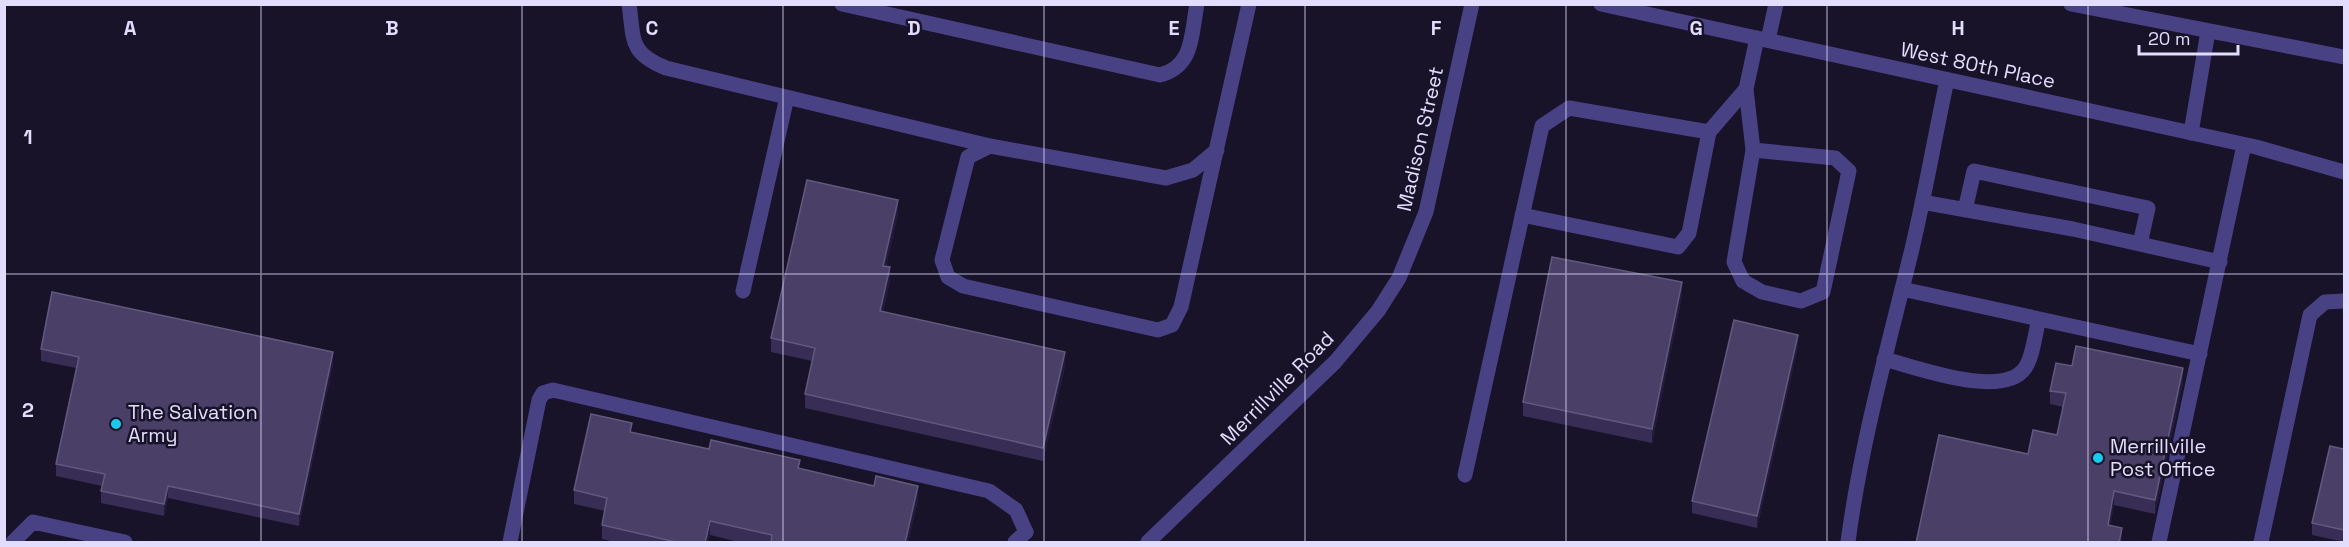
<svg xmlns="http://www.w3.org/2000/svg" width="2349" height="547" font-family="'Space Grotesk',sans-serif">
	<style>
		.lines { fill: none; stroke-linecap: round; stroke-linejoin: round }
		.service { stroke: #484184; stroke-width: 15 }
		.minor { stroke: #484184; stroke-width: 15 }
		.tertiary { stroke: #484184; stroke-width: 15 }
		.wall { fill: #382d55 }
		.shaded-wall { fill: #231b3c }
		.building { fill: #4a4067; stroke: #62597e; stroke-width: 1.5 }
		.grid { fill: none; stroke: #e2ddfc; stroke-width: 1.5; stroke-opacity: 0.55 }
		.poi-dot { fill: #18caee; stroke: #181329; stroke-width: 2 }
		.labels { text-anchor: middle; stroke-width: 5; stroke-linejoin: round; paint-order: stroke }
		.street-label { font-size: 20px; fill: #e2ddfc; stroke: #181329 }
		.poi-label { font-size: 20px; fill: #e2ddfc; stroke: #181329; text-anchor: start }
		.grid-label { font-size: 20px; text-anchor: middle; font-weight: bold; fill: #e2ddfc; stroke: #181329; stroke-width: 5; stroke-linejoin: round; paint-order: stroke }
	</style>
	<rect width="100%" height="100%" fill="#181329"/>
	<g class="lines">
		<path class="service" d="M 629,4 C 634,40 629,53 666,68 L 990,146
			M 842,4 L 1160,75 C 1194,66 1191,35 1197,4
			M 2071,4 L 2344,57
			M 1768,40 L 1776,4
			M 2191,133 L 2208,31
			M 1217,150 L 1193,170 L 1166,178 L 990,146 L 968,157 L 942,260 L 948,277 L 963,286 L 1158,330 L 1172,325 L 1181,307 L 1249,4
			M 1753,150 L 1835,158 L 1849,171 L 1823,292 L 1801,301 L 1762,292 L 1743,281 L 1734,262 L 1753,150 L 1746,89 L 1757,38
			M 1922,202 L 2073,229 L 2220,262
			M 1965,210 L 1974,171 L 2148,208 L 2140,244
			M 1522,215 L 1678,247 L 1689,233 L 1709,132 L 1746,89
			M 1902,289 L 2200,354
			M 743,291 L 787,97
			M 1884,359 C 1916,367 2003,400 2025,368 C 2033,357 2035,333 2039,319
			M 1465,475 L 1542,126 L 1569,108 L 1709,132
			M 13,542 L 33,522 L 125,542
			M 510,542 L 539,400 L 543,393 L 553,390 L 989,491 L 1016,510 L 1026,532
			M 1848,542 C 1861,443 1888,347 1912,249 C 1925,194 1935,136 1947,80
			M 2159,542 L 2244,145
			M 2261,542 L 2310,315 L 2325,302 L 2344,301"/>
		<path class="minor" d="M 1601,4 L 2256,147 L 2344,172
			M 1015,542 L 1026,532"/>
		<path class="tertiary" d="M 1148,542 L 1335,362 L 1378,311 L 1399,278 L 1426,212 L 1472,4"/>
	</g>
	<path class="wall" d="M 898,214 L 886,266 L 890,281 L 883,312 L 1065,366 L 1043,461 L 805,408 L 805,394 L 812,361 L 771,352 L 771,338 Z
		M 1682,296 L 1652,443 L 1523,416 L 1523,402 Z
		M 1798,346 L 1757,528 L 1692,513 L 1692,501 Z
		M 41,349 L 333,364 L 299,526 L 168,498 L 164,516 L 101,503 L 101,491 L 102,486 L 56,476 L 56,464 L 76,368 L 41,361 Z
		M 2072,366 L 2183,382 L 2155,514 L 2114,505 L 2110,525 L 2122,528 L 2122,543 L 1916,543 L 2028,454 L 2057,435 L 2063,407 L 2050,404 L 2050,391 Z
		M 632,432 L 800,469 L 918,500 L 908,543 L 743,543 L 710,535 L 708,543 L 619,543 L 602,539 L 602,525 L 605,511 L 574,504 L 574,490 Z
		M 2344,449 L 2344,542 L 2312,535 L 2312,523 Z"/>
	<path class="shaded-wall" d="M 898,200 L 898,214 L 883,280 L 883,266 Z
		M 890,267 L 890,281 L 880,325 L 880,311 Z
		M 1682,282 L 1682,296 L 1652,443 L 1652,429 Z
		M 1798,335 L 1798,346 L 1757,528 L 1757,516 Z
		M 333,352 L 333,364 L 299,526 L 299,514 Z
		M 1065,352 L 1065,366 L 1043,461 L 1043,448 Z
		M 2183,368 L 2183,382 L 2155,514 L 2155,500 Z
		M 168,486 L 168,498 L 164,516 L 164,504 Z
		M 918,486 L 918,500 L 908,543 L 905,543 Z
		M 2114,491 L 2114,505 L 2108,538 L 2108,525 Z
		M 710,521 L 710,535 L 708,543 L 705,543 Z
		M 2122,528 L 2122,543 L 2119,543 Z"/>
	<path class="building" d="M 807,180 L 898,200 L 883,266 L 890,267 L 880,311 L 1065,352 L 1043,448 L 805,394 L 815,348 L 771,338 Z
		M 1552,257 L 1682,282 L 1652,429 L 1523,402 Z
		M 52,292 L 333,352 L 299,514 L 168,486 L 164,504 L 101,491 L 105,474 L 56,464 L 79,357 L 41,349 Z
		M 1734,320 L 1798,335 L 1757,516 L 1692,501 Z
		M 2076,346 L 2183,368 L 2155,500 L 2114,491 L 2108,525 L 2122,528 L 2119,543 L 1916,543 L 1939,435 L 2028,454 L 2033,430 L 2057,435 L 2066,393 L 2050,391 L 2056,363 L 2072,366 Z
		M 591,414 L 632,423 L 630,432 L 709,449 L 711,440 L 800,460 L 798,468 L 874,486 L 876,476 L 918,486 L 905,543 L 771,543 L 772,535 L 710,521 L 705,543 L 680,543 L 602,525 L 607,498 L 574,490 Z
		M 2330,446 L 2344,449 L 2344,530 L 2312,523 Z"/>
	<path class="grid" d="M 261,4 L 261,542M 522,4 L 522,542M 783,4 L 783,542M 1044,4 L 1044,542M 1305,4 L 1305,542M 1566,4 L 1566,542M 1827,4 L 1827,542M 2088,4 L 2088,542M 4,274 L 2344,274"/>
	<g class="poi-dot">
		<circle cx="116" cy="424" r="6"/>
		<circle cx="2098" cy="458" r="6"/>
	</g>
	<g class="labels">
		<g class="street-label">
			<text transform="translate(1978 65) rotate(12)" y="7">West 80th Place</text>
			<text transform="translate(1420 139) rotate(-77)" y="7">Madison Street</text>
			<text transform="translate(1277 388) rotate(-45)" y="7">Merrillville Road</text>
		</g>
		<g class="poi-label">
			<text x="128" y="419">The Salvation<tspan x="128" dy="23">Army</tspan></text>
			<text x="2110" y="453">Merrillville<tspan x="2110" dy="23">Post Office</tspan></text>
		</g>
	</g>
	<g class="grid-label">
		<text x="130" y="35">A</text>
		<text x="392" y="35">B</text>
		<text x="652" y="35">C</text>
		<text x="914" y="35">D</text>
		<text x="1174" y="35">E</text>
		<text x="1436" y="35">F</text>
		<text x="1696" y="35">G</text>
		<text x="1958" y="35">H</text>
		<text x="28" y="144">1</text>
		<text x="28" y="417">2</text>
	</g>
	<rect width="2349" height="547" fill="none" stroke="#e2ddfc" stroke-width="12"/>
	<path d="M2139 45v9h99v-9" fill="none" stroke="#e2ddfc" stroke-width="3"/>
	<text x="2148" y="45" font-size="18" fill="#e2ddfc" stroke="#181329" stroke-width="4.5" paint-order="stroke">20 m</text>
</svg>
